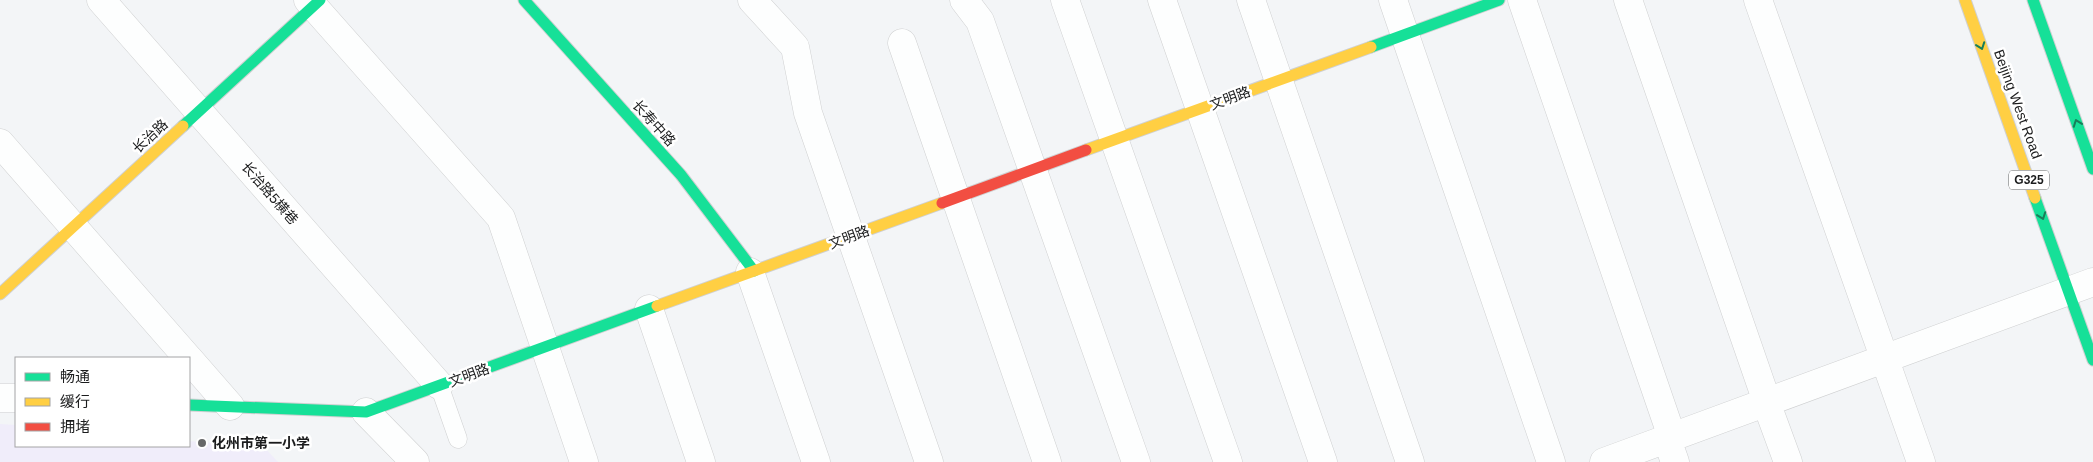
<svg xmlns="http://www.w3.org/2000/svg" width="2093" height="462" font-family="Arial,'Noto Sans SC',sans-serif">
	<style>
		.education { fill: #f0edfa }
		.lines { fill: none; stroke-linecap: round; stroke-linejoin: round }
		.lane-casing { stroke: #cfd0d1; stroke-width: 19 }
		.street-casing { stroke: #cfd0d1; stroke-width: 29 }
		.fast-casing { stroke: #cfd0d1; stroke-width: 13 }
		.slow-casing { stroke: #cfd0d1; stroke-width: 13 }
		.jam-casing { stroke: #cfd0d1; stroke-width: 13 }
		.lane { stroke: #fdfefe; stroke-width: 18 }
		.street { stroke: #fdfefe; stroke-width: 28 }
		.fast { stroke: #16e098; stroke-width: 11 }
		.slow { stroke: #ffcf43; stroke-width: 11 }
		.jam { stroke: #f24e42; stroke-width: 11 }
		.oneway { stroke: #187e5a }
		.poi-dot { fill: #676869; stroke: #fff; stroke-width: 2 }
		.labels { text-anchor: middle; stroke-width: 5; stroke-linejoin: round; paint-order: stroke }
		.shield { fill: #fff; stroke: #5f6061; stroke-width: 1 }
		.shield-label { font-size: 12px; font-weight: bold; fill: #1b1c1d }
		.street-label { font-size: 14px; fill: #1b1c1d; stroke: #fff }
		.poi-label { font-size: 14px; font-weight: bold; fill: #1b1c1d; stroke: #fff; text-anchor: start }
	</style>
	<rect width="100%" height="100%" fill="#f3f5f7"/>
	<path class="education" d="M 0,424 L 16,425 L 16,446 L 189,446 L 189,441 L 265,448 L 278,462 L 0,462 Z"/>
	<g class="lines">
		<defs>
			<path id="lane" d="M 439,385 L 458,439"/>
			<path id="street" d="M 101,0 L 439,385
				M 308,0 L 501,218 L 584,462
				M 752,0 L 795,47 L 808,113 L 929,462
				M 964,0 L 980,21 L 1136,462
				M 1065,0 L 1228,462
				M 1162,0 L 1323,462
				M 1251,0 L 1410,462
				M 1393,0 L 1551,462
				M 1522,0 L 1672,437
				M 1628,0 L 1767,402
				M 1758,0 L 1921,462
				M 902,43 L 1047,462
				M 0,143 L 188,358
				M 750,272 L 816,462
				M 649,309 L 701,462
				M 189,359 L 230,406
				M 0,398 L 16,398
				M 1766,402 L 1788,462
				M 366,412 L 415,462
				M 1667,439 L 1675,462
				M 1604,462 L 2093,282"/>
			<path id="fast" d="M 524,0 L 681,175 L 754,271
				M 2033,0 L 2093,169
				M 1371,47 L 1499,0
				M 183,126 L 320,0
				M 2035,198 L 2093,360
				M 189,405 L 366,412 L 657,306"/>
			<path id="slow" d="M 1965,0 L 2035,198
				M 1086,150 L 1371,47
				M 0,294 L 183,126
				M 657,306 L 942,203"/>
			<path id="jam" d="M 942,203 L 1086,150"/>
		</defs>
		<use href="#lane" class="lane-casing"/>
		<use href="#street" class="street-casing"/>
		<use href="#fast" class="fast-casing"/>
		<use href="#slow" class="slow-casing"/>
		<use href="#jam" class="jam-casing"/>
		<use href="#lane" class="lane"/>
		<use href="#street" class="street"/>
		<use href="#fast" class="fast"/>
		<use href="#slow" class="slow"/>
		<use href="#jam" class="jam"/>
	</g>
	<defs><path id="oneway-chevron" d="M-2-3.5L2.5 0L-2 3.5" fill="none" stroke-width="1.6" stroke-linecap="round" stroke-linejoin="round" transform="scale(1.25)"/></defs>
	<g class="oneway">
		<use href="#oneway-chevron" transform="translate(1981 46) rotate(70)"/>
		<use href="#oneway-chevron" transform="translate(2077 123) rotate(-110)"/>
		<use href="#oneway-chevron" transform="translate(2042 216) rotate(70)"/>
	</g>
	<circle class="poi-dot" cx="202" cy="443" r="5"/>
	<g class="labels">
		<rect class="shield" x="2009" y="170.5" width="40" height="19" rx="4"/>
		<g class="shield-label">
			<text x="2029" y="184">G325</text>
		</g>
		<g class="street-label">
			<text transform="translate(1230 98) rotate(-20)" y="5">文明路</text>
			<text transform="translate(2018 104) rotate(70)" y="5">Beijing West Road</text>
			<text transform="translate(654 123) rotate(48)" y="5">长寿中路</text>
			<text transform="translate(150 136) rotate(-43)" y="5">长治路</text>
			<text transform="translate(270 193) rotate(49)" y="5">长治路5横巷</text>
			<text transform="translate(849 237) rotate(-20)" y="5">文明路</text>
			<text transform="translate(469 375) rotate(-20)" y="5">文明路</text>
		</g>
		<g class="poi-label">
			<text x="212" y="448">化州市第一小学</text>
		</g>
	</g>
	<rect x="15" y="357" width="175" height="90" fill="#ffffff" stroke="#a4a4a5"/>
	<rect x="25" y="373" width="25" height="8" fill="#16e098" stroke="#a4a4a5"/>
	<text x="60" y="382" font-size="15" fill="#1b1c1d">畅通</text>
	<rect x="25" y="398" width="25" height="8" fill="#ffcf43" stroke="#a4a4a5"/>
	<text x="60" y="407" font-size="15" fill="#1b1c1d">缓行</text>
	<rect x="25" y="423" width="25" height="8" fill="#f24e42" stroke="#a4a4a5"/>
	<text x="60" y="432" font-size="15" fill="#1b1c1d">拥堵</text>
</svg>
